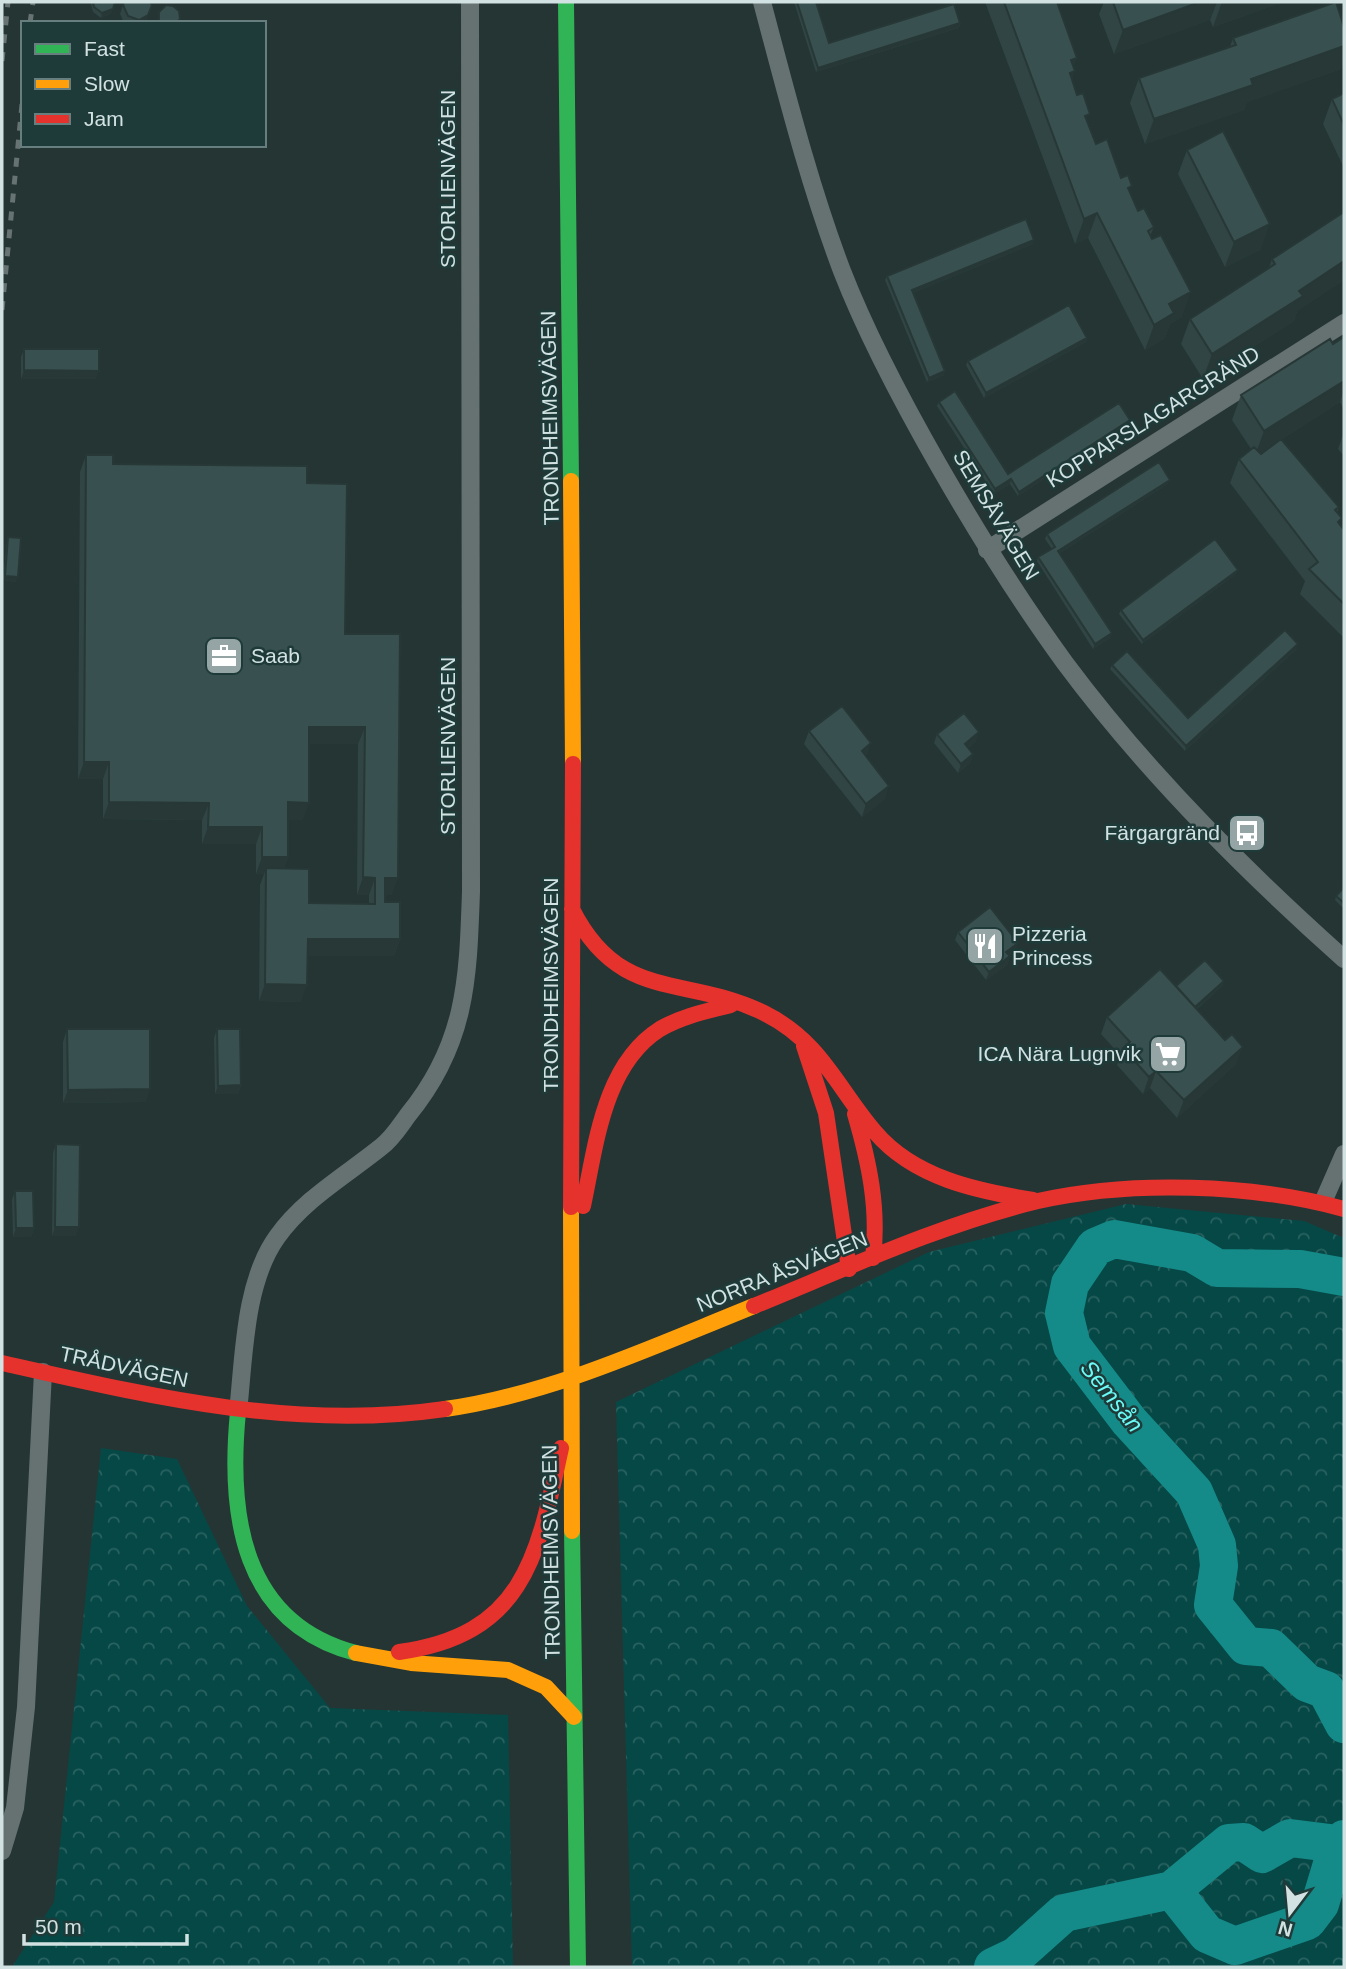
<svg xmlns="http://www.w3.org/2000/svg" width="1346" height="1969" font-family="Helvetica,sans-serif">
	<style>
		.forest { fill: url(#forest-crowns) }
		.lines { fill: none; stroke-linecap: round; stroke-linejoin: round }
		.river { stroke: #158b89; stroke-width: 38 }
		.street { stroke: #657271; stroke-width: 18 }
		.fast { stroke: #30b455; stroke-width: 16 }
		.slow { stroke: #ff9f0a; stroke-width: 16 }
		.jam { stroke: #e5322d; stroke-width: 16 }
		.rail { stroke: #677272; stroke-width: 5; stroke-dasharray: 9 9; stroke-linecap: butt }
		.wall { fill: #304544; fill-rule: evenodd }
		.shaded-wall { fill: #273837 }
		.building { fill: #38504f; stroke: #273837; stroke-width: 2 }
		.labels { text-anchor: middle; stroke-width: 5; stroke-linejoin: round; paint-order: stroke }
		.street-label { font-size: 21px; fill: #d2e2e2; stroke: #1e3b3a }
		.poi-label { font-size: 21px; fill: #d2e2e2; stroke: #1e3b3a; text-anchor: start }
		.water-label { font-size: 23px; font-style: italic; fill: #6bfcf8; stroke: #1e3b3a }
	</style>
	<defs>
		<pattern id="forest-crowns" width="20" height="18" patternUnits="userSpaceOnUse" patternTransform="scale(1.75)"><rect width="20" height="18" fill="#054846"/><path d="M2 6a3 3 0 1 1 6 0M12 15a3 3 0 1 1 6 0" fill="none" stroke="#296260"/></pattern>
	</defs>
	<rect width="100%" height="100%" fill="#243534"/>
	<path class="forest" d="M 1126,1204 L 1304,1221 L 1344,1238 L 1344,1967 L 632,1967 L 616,1402 L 929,1252 Z
		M 101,1448 L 177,1459 L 247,1606 L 330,1708 L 508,1715 L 513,1967 L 12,1967 L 54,1902 Z"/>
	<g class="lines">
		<path class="river" d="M 1344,1277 L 1300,1269 L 1217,1268 L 1192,1253 L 1114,1239 L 1095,1247 L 1070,1284 L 1064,1313 L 1072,1346 L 1129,1421 L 1194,1492 L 1217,1545 L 1219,1566 L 1213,1605 L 1246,1646 L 1271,1648 L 1307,1683 L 1326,1690 L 1344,1724
			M 1172,1890 L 1229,1843 L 1244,1842 L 1262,1854 L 1290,1838 L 1338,1844
			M 993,1967 L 1016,1956 L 1064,1913 L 1172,1890 L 1207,1934 L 1235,1946 L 1307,1921 L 1320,1904 L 1338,1844 L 1344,1839"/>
		<path class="street" d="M 762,2 C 786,92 809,184 842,271 C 868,338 903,403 939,466 C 978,534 1019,600 1065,663 C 1146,772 1243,869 1344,959
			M 987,550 L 1344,323
			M 1323,1202 L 1344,1154
			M 238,1412 C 244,1358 244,1283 277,1237 C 304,1199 345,1176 381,1147 C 392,1139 400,1126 408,1115 C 467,1043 468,978 471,891 L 470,2
			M 2,1851 L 15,1808 L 26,1707 L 43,1372"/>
		<path class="fast" d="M 566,2 L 571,481
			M 238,1412 C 228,1514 241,1623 356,1653
			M 572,1531 L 578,1967"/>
		<path class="slow" d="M 571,481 L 573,764
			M 571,1207 L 572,1531
			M 445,1409 C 552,1394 654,1346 754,1306
			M 356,1653 L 411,1663 L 508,1670 L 546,1687 L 574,1717"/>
		<path class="jam" d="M 572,909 C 620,1004 685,974 764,1013 C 822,1042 837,1088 875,1132 C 914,1178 977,1191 1033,1200
			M 804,1046 L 826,1113 L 849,1269
			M 855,1114 C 869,1162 879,1208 873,1258
			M 583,1206 C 596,1146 603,1065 660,1029 C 682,1016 707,1011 731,1005
			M 571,1207 L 573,764
			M 754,1306 C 845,1269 942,1224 1038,1201 C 1131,1180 1253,1184 1344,1209
			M 2,1363 C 149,1396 294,1431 445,1409
			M 399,1652 C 524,1635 538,1556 561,1448"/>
		<path class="rail" d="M 30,23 L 33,2
			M 2,61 L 8,2
			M 2,310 L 23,94"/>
	</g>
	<path class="wall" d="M 92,2 L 115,2 L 111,13 L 101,18 L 93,12 L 91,4 Z
		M 124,2 L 152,5 L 145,23 L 124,23 L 120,14 Z
		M 794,2 L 816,2 L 829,43 L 960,23 L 959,28 L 816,72 Z
		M 985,2 L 1057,2 L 1074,67 L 1072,80 L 1096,144 L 1130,192 L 1138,211 L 1154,227 L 1150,236 L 1182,317 L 1170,324 L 1165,338 L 1145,350 L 1088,238 L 1075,244 Z
		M 1104,2 L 1283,2 L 1213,27 L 1210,20 L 1114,54 L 1099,14 Z
		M 1233,38 L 1341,69 L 1247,102 L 1244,110 L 1145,144 L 1130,103 L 1139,78 L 1230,47 Z
		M 1344,93 L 1344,168 L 1323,124 L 1332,99 Z
		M 1187,150 L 1261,249 L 1225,267 L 1178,174 Z
		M 1344,212 L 1344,280 L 1297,311 L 1294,321 L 1203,379 L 1181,344 L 1190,319 L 1269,268 L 1272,259 Z
		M 1033,244 L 913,293 L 944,375 L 927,382 L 885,280 L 887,276 Z
		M 1344,337 L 1344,407 L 1343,408 L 1340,402 L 1282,439 L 1339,507 L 1337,513 L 1340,524 L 1344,530 L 1344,638 L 1300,594 L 1305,581 L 1230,483 L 1239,459 L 1251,449 L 1232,420 L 1241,395 ZM 1278,441 L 1261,454 L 1260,453 Z
		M 1087,338 L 1086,342 L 984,398 L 966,365 L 968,361 Z
		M 24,349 L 96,379 L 21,379 L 21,357 Z
		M 939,402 L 1008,474 L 1130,420 L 1129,425 L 1018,496 L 1010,484 L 994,494 L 937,406 Z
		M 1344,432 L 1344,456 L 1338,449 Z
		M 86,455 L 113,464 L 307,483 L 345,634 L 400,634 L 392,895 L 385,895 L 385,902 L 400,939 L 394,956 L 307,956 L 301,1002 L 259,1001 L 260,885 L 264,874 L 256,874 L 256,844 L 202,844 L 202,820 L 103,819 L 103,779 L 78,779 L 80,472 ZM 309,744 L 358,744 L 357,895 L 369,895 L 369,904 L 309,903 L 284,868 L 288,857 L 288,820 L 303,820 Z
		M 1168,484 L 1060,553 L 1112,633 L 1110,638 L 1093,649 L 1037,561 L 1038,557 L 1052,549 L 1045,539 L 1047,534 Z
		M 8,537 L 16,582 L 3,580 L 7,541 Z
		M 1236,574 L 1142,644 L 1119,614 L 1121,610 Z
		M 1297,649 L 1185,751 L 1110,669 L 1112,665 L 1188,718 Z
		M 809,731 L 866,756 L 885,799 L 862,817 L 804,744 Z
		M 937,734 L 976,741 L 968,748 L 973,754 L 970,763 L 958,773 L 934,743 Z
		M 1344,887 L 1344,909 L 1335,900 L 1336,896 Z
		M 958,932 L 1015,952 L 1010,956 L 1007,965 L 986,980 L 955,940 Z
		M 1223,985 L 1197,1009 L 1236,1064 L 1177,1118 L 1150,1088 L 1143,1094 L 1117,1065 L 1120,1055 L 1101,1034 L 1107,1017 L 1176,986 Z
		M 67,1029 L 146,1102 L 63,1103 L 63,1042 Z
		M 217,1029 L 241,1085 L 238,1094 L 215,1094 L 214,1038 Z
		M 56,1144 L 76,1236 L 52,1236 L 53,1153 Z
		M 15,1191 L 34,1228 L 31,1237 L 13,1237 L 12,1200 Z"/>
	<path class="shaded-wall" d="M 1200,2 L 1217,2 L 1210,20 L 1114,54 L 1123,30 Z
		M 1222,2 L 1283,2 L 1213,27 Z
		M 113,9 L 111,13 L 101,18 L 102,13 Z
		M 148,15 L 145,23 L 138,23 L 139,20 Z
		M 960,23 L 959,28 L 816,72 L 818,68 Z
		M 1344,46 L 1344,61 L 1341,69 L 1247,102 L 1244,110 L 1145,144 L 1154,119 L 1251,79 Z
		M 1077,58 L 1072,72 L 1075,71 L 1066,95 L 1071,60 Z
		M 1097,213 L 1088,238 L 1075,244 L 1084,219 Z
		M 1270,224 L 1261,249 L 1225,267 L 1234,242 Z
		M 1034,240 L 1033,244 L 911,294 L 912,290 Z
		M 1344,261 L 1344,280 L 1297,311 L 1294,321 L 1203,379 L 1212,354 L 1299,291 Z
		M 1191,292 L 1182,317 L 1170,324 L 1165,338 L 1145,350 L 1154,325 L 1169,304 Z
		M 1087,338 L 1086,342 L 984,398 L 986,393 Z
		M 24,370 L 99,371 L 96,379 L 21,379 Z
		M 945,371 L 944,375 L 927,382 L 929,378 Z
		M 1344,381 L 1344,390 L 1340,402 L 1255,456 L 1264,431 Z
		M 1130,420 L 1129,425 L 1018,496 L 1019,492 Z
		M 1011,479 L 1010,484 L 994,494 L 995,489 Z
		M 1170,480 L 1168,484 L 1057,555 L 1058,551 Z
		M 1238,570 L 1236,574 L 1142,644 L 1143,640 Z
		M 5,576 L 18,577 L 16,582 L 3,580 Z
		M 1112,633 L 1110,638 L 1093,649 L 1095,644 Z
		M 1298,644 L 1297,649 L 1185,751 L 1186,746 Z
		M 309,727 L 365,727 L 358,744 L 303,744 Z
		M 979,732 L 976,741 L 961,753 L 965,744 Z
		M 871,743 L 867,756 L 862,751 Z
		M 973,754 L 970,763 L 958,773 L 961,764 Z
		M 84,762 L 109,762 L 103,779 L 78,779 Z
		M 889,786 L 885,799 L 862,817 L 866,804 Z
		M 109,802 L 209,803 L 202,820 L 103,819 Z
		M 288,802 L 309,803 L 303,820 L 282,820 Z
		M 208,827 L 262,827 L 256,844 L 202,844 Z
		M 262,857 L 288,857 L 282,874 L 266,868 L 264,874 L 256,874 Z
		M 363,877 L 375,878 L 369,895 L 357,895 Z
		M 385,878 L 398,878 L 392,895 L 379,896 Z
		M 308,939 L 400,939 L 394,956 L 301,956 Z
		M 1018,943 L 1015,952 L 1003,961 L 1006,952 Z
		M 1010,956 L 1007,965 L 986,980 L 989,972 Z
		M 1224,981 L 1223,985 L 1185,1019 L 1186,1015 Z
		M 265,984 L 307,985 L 301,1002 L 259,1001 Z
		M 1243,1047 L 1236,1064 L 1177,1118 L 1184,1100 Z
		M 1156,1071 L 1150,1088 L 1143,1094 L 1149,1077 Z
		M 241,1085 L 238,1094 L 215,1094 L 218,1086 Z
		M 150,1089 L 146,1102 L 63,1103 L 68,1090 Z
		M 55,1227 L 79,1227 L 76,1236 L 52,1236 Z
		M 16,1228 L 34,1228 L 31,1237 L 13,1237 Z"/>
	<path class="building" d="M 93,2 L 115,2 L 113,9 L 102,13 L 94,7 Z
		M 124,2 L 150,2 L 152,5 L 148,15 L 139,20 L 128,16 L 123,5 Z
		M 797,2 L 816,2 L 829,43 L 954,4 L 960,23 L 818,68 Z
		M 1004,2 L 1057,2 L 1077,58 L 1071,60 L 1075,71 L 1070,73 L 1077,95 L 1083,93 L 1090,114 L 1085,116 L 1096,144 L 1107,139 L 1121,178 L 1128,175 L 1132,186 L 1128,188 L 1138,211 L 1144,208 L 1154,227 L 1148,231 L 1152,239 L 1161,235 L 1191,292 L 1169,304 L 1174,313 L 1154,325 L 1097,213 L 1084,219 Z
		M 1113,2 L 1200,2 L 1123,30 Z
		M 1336,2 L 1344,27 L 1344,46 L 1251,79 L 1253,85 L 1154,119 L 1139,78 L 1236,45 L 1233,38 Z
		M 166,5 L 173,6 L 179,11 L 180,19 L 176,23 L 162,23 L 159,20 L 159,12 Z
		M 1344,93 L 1344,125 L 1332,99 Z
		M 1223,131 L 1270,224 L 1234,242 L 1187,150 Z
		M 1344,212 L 1344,261 L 1299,291 L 1303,296 L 1212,354 L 1190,319 L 1275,264 L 1272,259 Z
		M 1026,219 L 1034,240 L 912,290 L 945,371 L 929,378 L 887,276 Z
		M 1069,305 L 1087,338 L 986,393 L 968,361 Z
		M 1344,337 L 1344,381 L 1264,431 L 1241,395 L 1330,339 L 1333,344 Z
		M 24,349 L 99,349 L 99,371 L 24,370 Z
		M 955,391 L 1008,474 L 1119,403 L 1130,420 L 1019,492 L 1011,479 L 995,489 L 939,402 Z
		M 1281,439 L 1339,507 L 1335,510 L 1342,518 L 1338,522 L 1344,530 L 1344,604 L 1309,569 L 1318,562 L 1239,459 L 1254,447 L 1261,454 Z
		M 86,455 L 113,455 L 113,464 L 307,466 L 307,483 L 347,484 L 345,634 L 400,634 L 398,878 L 385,878 L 385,902 L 400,902 L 400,939 L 308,939 L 307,985 L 265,984 L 266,868 L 309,869 L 309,903 L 375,904 L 375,878 L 363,877 L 365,727 L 309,727 L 309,803 L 288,802 L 288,857 L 262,857 L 262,827 L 208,827 L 209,803 L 109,802 L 109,762 L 84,762 Z
		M 1159,462 L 1170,480 L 1058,551 L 1112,633 L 1095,644 L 1038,557 L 1055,547 L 1047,534 Z
		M 8,537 L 21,538 L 18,577 L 5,576 Z
		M 1215,539 L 1238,570 L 1143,640 L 1121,610 Z
		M 1285,630 L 1298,644 L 1186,746 L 1112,665 L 1127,651 L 1188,718 Z
		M 842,706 L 871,743 L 862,751 L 889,786 L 866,804 L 809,731 Z
		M 964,713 L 979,732 L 965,744 L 973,754 L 961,764 L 937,734 Z
		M 1344,887 L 1344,903 L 1336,896 Z
		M 990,907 L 1018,943 L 1006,952 L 1010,956 L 989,972 L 958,932 Z
		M 1205,960 L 1224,981 L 1195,1007 L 1176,986 Z
		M 1160,969 L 1225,1040 L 1232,1034 L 1243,1047 L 1184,1100 L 1156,1071 L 1149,1077 L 1123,1048 L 1130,1042 L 1107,1017 Z
		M 67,1029 L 150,1029 L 150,1089 L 68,1090 Z
		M 217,1029 L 240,1029 L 241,1085 L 218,1086 Z
		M 56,1144 L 80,1145 L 79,1227 L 55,1227 Z
		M 15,1191 L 33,1191 L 34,1228 L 16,1228 Z"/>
	<defs>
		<symbol id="office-square" viewBox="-11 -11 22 22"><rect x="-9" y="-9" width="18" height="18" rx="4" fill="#95a5a5" stroke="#1e3b3a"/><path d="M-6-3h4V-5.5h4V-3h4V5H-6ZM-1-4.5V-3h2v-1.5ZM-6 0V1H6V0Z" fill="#fff"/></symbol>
		<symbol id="bus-square" viewBox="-11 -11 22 22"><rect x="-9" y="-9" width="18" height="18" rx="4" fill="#95a5a5" stroke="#1e3b3a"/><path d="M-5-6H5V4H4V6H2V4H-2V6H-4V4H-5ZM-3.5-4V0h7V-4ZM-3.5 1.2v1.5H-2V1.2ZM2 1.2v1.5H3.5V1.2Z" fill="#fff"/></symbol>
		<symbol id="restaurant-square" viewBox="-11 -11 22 22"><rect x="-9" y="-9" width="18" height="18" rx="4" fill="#95a5a5" stroke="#1e3b3a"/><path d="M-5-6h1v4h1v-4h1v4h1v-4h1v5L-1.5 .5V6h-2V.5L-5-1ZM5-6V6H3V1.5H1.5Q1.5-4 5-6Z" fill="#fff"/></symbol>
		<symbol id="supermarket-square" viewBox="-11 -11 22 22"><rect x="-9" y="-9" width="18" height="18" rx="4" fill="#95a5a5" stroke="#1e3b3a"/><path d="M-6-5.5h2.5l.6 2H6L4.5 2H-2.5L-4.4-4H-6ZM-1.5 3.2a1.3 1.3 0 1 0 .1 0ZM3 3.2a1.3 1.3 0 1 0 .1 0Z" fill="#fff"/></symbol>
	</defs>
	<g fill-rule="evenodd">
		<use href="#office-square" x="202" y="634" width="44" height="44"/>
		<use href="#bus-square" x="1225" y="811" width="44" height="44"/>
		<use href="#restaurant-square" x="963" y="924" width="44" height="44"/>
		<use href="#supermarket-square" x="1146" y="1032" width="44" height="44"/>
	</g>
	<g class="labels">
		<g class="street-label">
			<text transform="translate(448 179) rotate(-90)" y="7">STORLIENVÄGEN</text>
			<text transform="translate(1153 417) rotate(-32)" y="7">KOPPARSLAGARGRÄND</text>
			<text transform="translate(550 418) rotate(-91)" y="7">TRONDHEIMSVÄGEN</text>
			<text transform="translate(996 515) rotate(59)" y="7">SEMSÅVÄGEN</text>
			<text transform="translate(448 746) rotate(-90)" y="7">STORLIENVÄGEN</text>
			<text transform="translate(551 985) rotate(-90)" y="7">TRONDHEIMSVÄGEN</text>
			<text transform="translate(782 1272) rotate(-22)" y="7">NORRA ÅSVÄGEN</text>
			<text transform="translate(124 1367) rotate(12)" y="7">TRÅDVÄGEN</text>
			<text transform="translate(551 1552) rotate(-91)" y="7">TRONDHEIMSVÄGEN</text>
		</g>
		<g class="poi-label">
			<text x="251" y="663">Saab</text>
			<text x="1220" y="840" text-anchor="end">Färgargränd</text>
			<text x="1012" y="941">Pizzeria<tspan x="1012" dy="24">Princess</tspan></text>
			<text x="1141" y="1061" text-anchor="end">ICA Nära Lugnvik</text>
		</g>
		<g class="water-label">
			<text transform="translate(1112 1396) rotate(51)" y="8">Semsån</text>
		</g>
	</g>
	<rect width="1346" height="1969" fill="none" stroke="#d2e2e2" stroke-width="7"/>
	<rect x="21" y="21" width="245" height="126" fill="#1e3b3a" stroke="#667e7d" stroke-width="2"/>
	<rect x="35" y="44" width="35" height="10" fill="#30b455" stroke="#667e7d" stroke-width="2"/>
	<text x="84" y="56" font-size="21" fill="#d2e2e2">Fast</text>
	<rect x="35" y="79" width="35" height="10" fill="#ff9f0a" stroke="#667e7d" stroke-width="2"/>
	<text x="84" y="91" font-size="21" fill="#d2e2e2">Slow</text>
	<rect x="35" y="114" width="35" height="10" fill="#e5322d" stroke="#667e7d" stroke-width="2"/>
	<text x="84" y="126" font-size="21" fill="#d2e2e2">Jam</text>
	<g transform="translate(1290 1913) rotate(196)" stroke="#1e3b3a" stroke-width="5" paint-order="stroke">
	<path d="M0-5L12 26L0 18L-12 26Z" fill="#d2e2e2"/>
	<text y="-10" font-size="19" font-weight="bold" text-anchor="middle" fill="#d2e2e2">N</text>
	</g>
	<path d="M24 1934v10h163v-10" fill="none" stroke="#d2e2e2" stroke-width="3.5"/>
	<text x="35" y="1934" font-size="21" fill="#d2e2e2" stroke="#1e3b3a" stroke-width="5" paint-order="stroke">50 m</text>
</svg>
